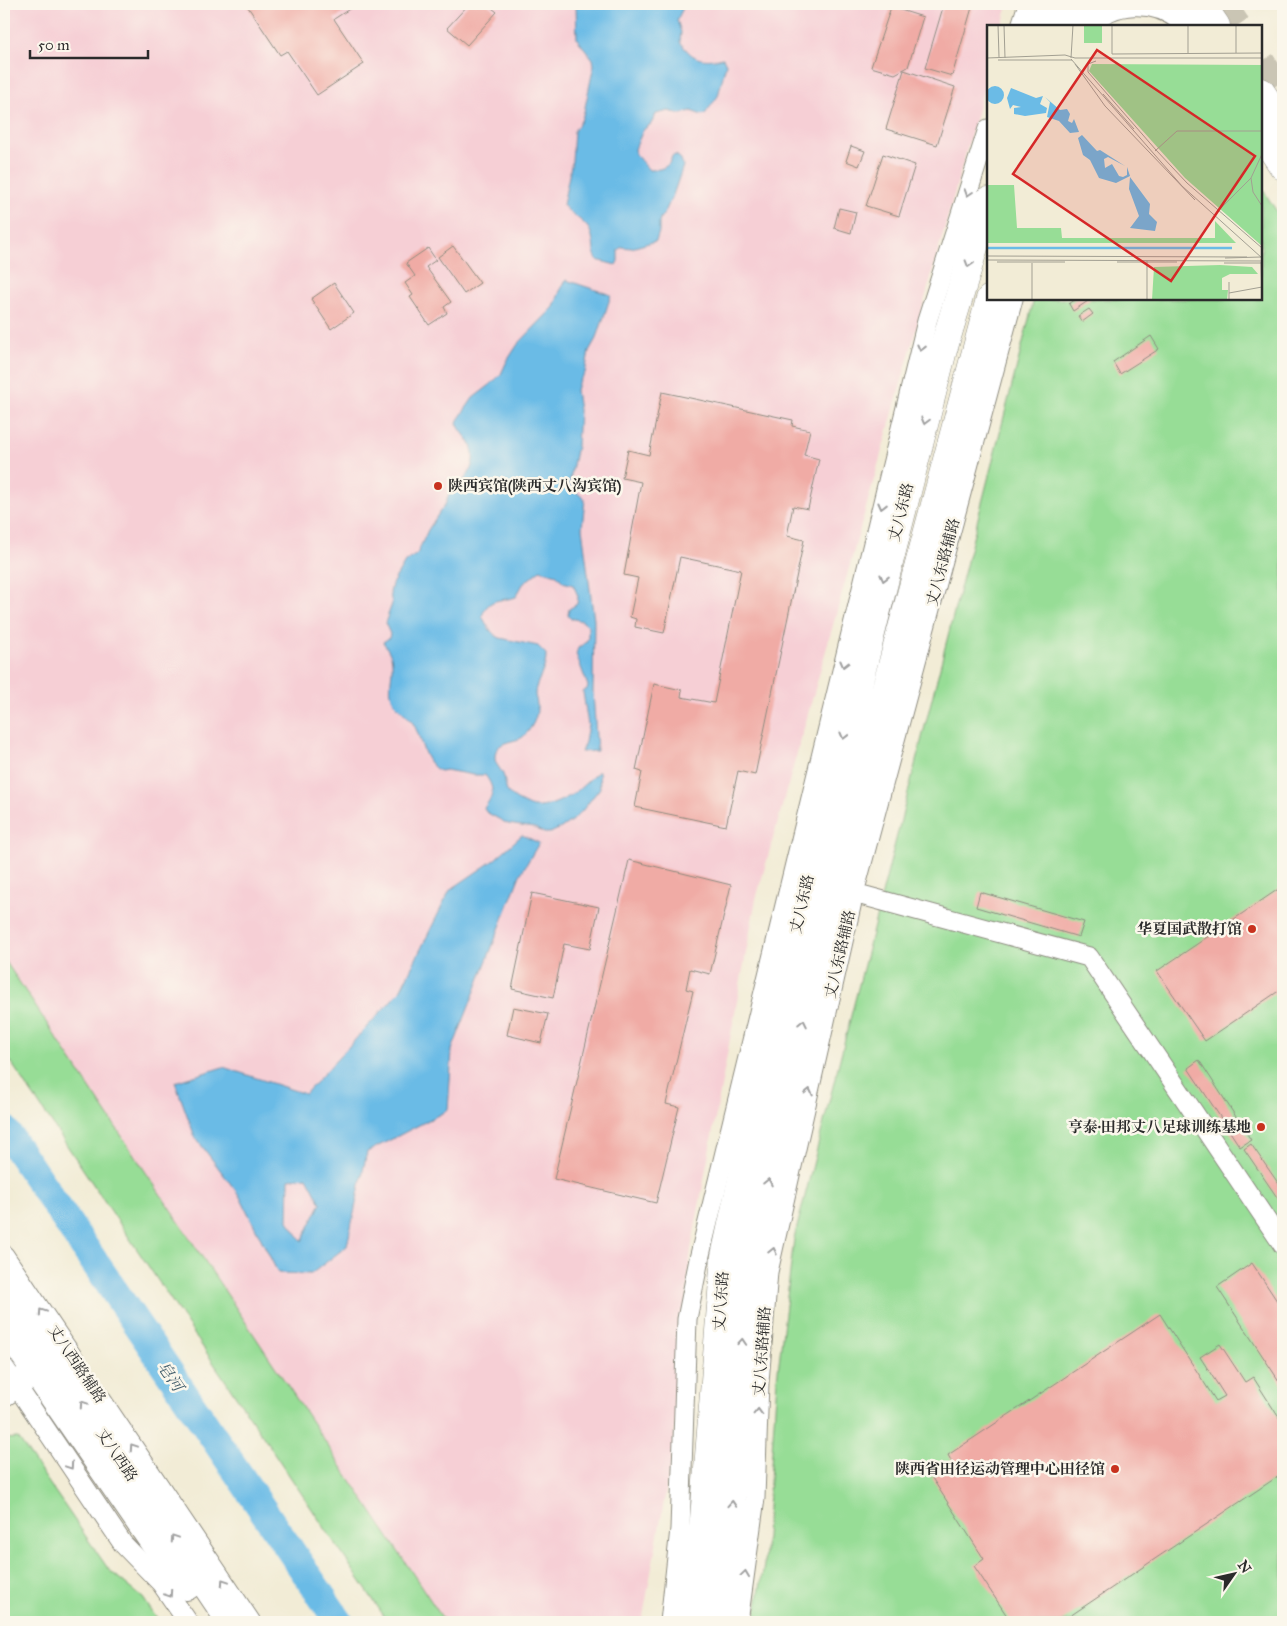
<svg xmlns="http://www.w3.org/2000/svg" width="1287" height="1626" font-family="'IM FELL Great Primer','Noto Serif SC',serif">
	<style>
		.built { fill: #f6cfd5 }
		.green { fill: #97dd96; stroke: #618460 }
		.water { fill: #6bbbe6; stroke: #4b7388; fill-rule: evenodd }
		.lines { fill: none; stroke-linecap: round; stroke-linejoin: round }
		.river { stroke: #6bbbe6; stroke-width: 29 }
		.building { fill: #f0aba5 }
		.highway-tunnel { stroke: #cac5b4; stroke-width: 28; stroke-dasharray: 28 14; stroke-linecap: butt }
		.street-casing { stroke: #8e8c80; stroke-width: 21 }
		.secondary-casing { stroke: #8e8c80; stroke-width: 28 }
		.primary-casing { stroke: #8e8c80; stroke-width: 29 }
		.street { stroke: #fff; stroke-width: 19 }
		.secondary { stroke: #fff; stroke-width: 26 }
		.primary { stroke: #fff; stroke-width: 28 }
		.oneway { stroke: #a0a0a0 }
		.poi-dot { fill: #c8321e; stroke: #fbf7ec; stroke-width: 2 }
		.labels { text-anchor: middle; stroke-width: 5; stroke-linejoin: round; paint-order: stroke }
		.poi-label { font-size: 15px; font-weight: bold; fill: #2b2b2b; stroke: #fbf7ec; text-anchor: end }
		.street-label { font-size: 15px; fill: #2b2b2b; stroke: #fbf7ec }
		.water-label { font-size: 16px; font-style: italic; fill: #415d6c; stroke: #fbf7ec }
		.inset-river { fill: none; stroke: #6bbbe6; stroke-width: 2.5 }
		.inset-road { fill: none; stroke: #a29f92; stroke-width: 1 }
		.view { fill: #d62828; fill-opacity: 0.15; stroke: #d62828; stroke-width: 2.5 }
		.inset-edge { fill: none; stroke: #2b2b2b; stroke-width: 2.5 }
	</style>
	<rect width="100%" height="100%" fill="#fbf7ec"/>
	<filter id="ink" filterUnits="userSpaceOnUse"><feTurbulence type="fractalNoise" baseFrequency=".02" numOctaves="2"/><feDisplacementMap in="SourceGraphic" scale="10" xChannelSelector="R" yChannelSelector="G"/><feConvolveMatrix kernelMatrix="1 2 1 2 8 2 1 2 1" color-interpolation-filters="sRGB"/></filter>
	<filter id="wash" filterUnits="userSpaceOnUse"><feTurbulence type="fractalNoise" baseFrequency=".0096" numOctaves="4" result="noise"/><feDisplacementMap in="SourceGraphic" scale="20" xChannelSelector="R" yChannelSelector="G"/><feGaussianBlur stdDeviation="1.12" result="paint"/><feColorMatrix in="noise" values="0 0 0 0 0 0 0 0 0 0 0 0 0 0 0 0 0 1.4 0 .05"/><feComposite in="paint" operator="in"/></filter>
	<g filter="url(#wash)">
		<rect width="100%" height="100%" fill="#f2ecd6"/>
		<path class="built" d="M 4,4 L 1008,4 L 1002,26 L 988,26 L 988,74 L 756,899 L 691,1249 L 673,1452 L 642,1622 L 445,1622 L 4,959 Z"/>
		<path class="green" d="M 1261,187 L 1283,221 L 1283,1622 L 754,1622 L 764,1565 L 777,1379 L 794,1239 L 1034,299 L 1261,299 Z
			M 4,959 L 445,1622 L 388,1622 L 4,1052 Z
			M 18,1438 L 109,1570 L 143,1598 L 159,1622 L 4,1622 L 4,1439 Z"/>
		<path class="water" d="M 576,4 L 685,4 L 677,20 L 681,32 L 680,42 C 694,61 701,61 723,58 L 726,64 L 718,96 L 705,114 L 702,115 L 691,111 L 680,114 L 669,111 L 656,114 L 651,124 L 643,130 L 635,149 L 636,155 L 649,170 C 660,170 670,168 672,156 L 676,155 L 681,159 L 683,166 L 673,195 L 664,214 L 660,218 L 659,223 L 659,232 L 656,241 L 631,248 L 622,247 L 618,250 L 618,261 L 616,265 L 597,260 C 592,251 595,239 589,229 C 583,220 570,214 563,205 L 572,161 L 574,131 L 581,121 L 584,112 L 594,65 L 593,59 L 577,39 Z
			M 566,280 L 611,295 L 598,335 L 589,351 L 585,373 L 578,383 L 576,390 L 579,411 L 577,446 L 569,484 L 575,491 L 585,499 L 582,528 L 594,620 L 593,692 L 597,751 L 581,752 L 585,742 L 588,725 L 583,692 L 587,689 L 588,686 L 576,654 L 578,648 L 586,642 L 588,638 L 588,626 L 582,621 L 570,618 L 568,615 L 569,609 L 577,604 L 578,596 L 575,589 L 573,585 L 563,582 L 557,575 L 540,570 L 523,584 L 516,597 C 501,602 489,596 482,616 C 487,625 490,633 500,638 L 538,646 L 546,654 C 547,670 535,682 535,694 C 535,697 537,701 537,705 C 538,717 532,728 524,736 C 517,743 496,739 495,756 C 494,765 502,769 504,777 C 505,781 505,787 507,791 C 510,795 515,799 519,801 C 524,803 528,806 533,807 C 546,809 563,800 573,794 C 583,787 590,778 599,771 L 600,788 L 582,811 L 574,819 L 561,828 L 550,833 L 544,833 L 535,828 L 508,824 L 486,812 L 484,808 C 494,795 495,788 485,775 L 473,775 L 446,770 L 440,771 C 423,763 422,739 414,725 C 409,715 395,708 392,698 C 388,686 393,675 392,663 C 392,655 387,648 383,642 L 389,638 L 390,634 L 385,623 L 392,604 L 390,593 L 392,584 L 405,562 L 417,554 L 428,530 L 441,510 C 447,505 447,496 452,490 C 455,487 459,485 462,482 C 472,472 477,457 470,443 C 466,436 460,431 457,423 L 458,420 L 473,398 L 490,385 L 501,374 L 507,361 L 518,344 L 554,307 L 560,291 Z
			M 522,835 L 539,843 L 520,875 L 452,1050 L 448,1110 L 367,1152 L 347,1246 L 311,1274 L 278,1273 L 239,1195 L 195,1137 L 175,1082 L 223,1067 L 305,1094 L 400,991 L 450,890 L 494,860 ZM 307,1177 L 321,1203 L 302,1241 L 288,1221 L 289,1179 Z"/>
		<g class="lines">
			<path class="river" d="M 4,1129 L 339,1622"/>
		</g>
		<g id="blocks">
			<path class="building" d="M 246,4 L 357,4 L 334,19 L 364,64 L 317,95 L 287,51 L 280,55 Z
				M 469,4 L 487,4 L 497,12 L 467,45 L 447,28 Z
				M 944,4 L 973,4 L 952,76 L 925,68 Z
				M 891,7 L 923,17 L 908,67 L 895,74 L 871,67 Z
				M 904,70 L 955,87 L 937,145 L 886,129 Z
				M 851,146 L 865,151 L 859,166 L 846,161 Z
				M 883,154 L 915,165 L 899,216 L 866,206 Z
				M 839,208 L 856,212 L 851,233 L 834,228 Z
				M 453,246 L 480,283 L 464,294 L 438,257 Z
				M 428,248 L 436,260 L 426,267 L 451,302 L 444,307 L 447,313 L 429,325 L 410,297 L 413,295 L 405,283 L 415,276 L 406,263 Z
				M 334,283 L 354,313 L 331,329 L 311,299 Z
				M 1076,299 L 1091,299 L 1073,311 L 1069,304 Z
				M 1089,309 L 1093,314 L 1082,322 L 1078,316 Z
				M 1151,336 L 1159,349 L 1120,374 L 1113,362 Z
				M 662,392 L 793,420 L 792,426 L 810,430 L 804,455 L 819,459 L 808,509 L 793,506 L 787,536 L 804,540 L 755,775 L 738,771 L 726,826 L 635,807 L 642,772 L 636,770 L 654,684 L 682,690 L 681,697 L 714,703 L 741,570 L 680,557 L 664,633 L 635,627 L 636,619 L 630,617 L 638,578 L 624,575 L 641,482 L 622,478 L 628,450 L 649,455 Z
				M 629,860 L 731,885 L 710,974 L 690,969 L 686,989 L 693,991 L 666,1104 L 679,1107 L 656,1203 L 554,1179 Z
				M 1283,886 L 1283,988 L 1205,1041 L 1157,971 Z
				M 980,892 L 1084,922 L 1079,937 L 976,907 Z
				M 532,893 L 599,907 L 590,949 L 564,944 L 553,998 L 512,989 Z
				M 513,1007 L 548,1014 L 541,1043 L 507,1035 Z
				M 1199,1060 L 1251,1140 L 1240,1147 L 1188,1068 Z
				M 1251,1144 L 1283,1190 L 1283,1206 L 1244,1149 Z
				M 1252,1263 L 1283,1310 L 1283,1387 L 1217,1287 Z
				M 1160,1314 L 1216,1401 L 1225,1396 L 1200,1357 L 1220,1344 L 1245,1382 L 1253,1377 L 1283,1424 L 1283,1473 L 1061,1622 L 1011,1622 L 974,1566 L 984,1559 L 932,1478 L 953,1464 L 948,1455 Z"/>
		</g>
	</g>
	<g filter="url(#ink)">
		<use href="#blocks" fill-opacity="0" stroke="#8e8c80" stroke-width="1"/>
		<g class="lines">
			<path class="highway-tunnel" d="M 1222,4 L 1237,26
				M 1261,62 L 1283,95"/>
			<defs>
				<path id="street" d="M 1021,26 L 1028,4
					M 1090,26 C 1113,0 1154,0 1180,21
					M 842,891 L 854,893 L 1089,957 L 1283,1245
					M 4,1255 L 251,1622
					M 4,1367 L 123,1544 L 161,1583 L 188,1622
					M 670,1622 L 680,1529 L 687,1319 L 699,1259 L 927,321 L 988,129
					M 738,1622 L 755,1498 L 759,1382 L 768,1272 L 854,893 L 1013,299"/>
				<path id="secondary" d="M 4,1287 L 230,1622
					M 4,1326 L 156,1547 L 187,1587
					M 4,1393 L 49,1362"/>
				<path id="primary" d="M 1172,4 L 1188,26
					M 1201,4 L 1216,26
					M 1041,26 L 1048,4
					M 1063,26 L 1075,10 L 1083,4
					M 1261,92 L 1283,125
					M 1261,133 L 1283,166
					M 692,1622 L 704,1519 L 725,1256 L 807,885 L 943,350 L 988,201
					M 718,1622 L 730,1527 L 743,1321 L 750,1262 L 832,890 L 990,299"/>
			</defs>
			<use href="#street" class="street-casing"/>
			<use href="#secondary" class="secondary-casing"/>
			<use href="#primary" class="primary-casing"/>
			<use href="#street" class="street"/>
			<use href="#secondary" class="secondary"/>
			<use href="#primary" class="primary"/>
		</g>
		<defs><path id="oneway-chevron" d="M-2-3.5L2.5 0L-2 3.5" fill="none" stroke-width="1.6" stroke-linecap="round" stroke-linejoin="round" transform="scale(1.25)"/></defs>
		<g class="oneway">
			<use href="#oneway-chevron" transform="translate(968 193) rotate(108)"/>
			<use href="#oneway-chevron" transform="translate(969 264) rotate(107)"/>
			<use href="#oneway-chevron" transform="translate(921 348) rotate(104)"/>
			<use href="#oneway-chevron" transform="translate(925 421) rotate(105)"/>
			<use href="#oneway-chevron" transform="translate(882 506) rotate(104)"/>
			<use href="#oneway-chevron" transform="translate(884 578) rotate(104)"/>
			<use href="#oneway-chevron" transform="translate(844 664) rotate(104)"/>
			<use href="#oneway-chevron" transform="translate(844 736) rotate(104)"/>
			<use href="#oneway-chevron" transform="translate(803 1023) rotate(-78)"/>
			<use href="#oneway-chevron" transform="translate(809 1092) rotate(-77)"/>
			<use href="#oneway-chevron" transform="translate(768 1182) rotate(-78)"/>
			<use href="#oneway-chevron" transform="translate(773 1251) rotate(-77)"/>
			<use href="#oneway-chevron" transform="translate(42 1312) rotate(-124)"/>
			<use href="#oneway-chevron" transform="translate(742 1342) rotate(-86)"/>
			<use href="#oneway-chevron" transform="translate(83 1404) rotate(-124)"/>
			<use href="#oneway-chevron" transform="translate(758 1412) rotate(-88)"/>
			<use href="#oneway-chevron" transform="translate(133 1447) rotate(-124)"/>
			<use href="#oneway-chevron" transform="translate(70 1466) rotate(56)"/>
			<use href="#oneway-chevron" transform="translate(732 1504) rotate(-86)"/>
			<use href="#oneway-chevron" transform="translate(174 1538) rotate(-124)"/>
			<use href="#oneway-chevron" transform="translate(745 1574) rotate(-82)"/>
			<use href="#oneway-chevron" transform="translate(224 1582) rotate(-124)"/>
			<use href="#oneway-chevron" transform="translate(169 1594) rotate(56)"/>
		</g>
	</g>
	<g class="poi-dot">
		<circle cx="438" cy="486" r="5"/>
		<circle cx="1252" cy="929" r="5"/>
		<circle cx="1261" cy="1127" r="5"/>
		<circle cx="1115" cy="1469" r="5"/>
	</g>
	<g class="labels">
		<g class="poi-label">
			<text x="448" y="491" text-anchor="start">陕西宾馆(陕西丈八沟宾馆)</text>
			<text x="1242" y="934">华夏国武散打馆</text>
			<text x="1251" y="1132">亨泰·田邦丈八足球训练基地</text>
			<text x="1105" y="1474">陕西省田径运动管理中心田径馆</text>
		</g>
		<g class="street-label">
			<text transform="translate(901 512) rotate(-76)" y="5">丈八东路</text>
			<text transform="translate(943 562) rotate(-75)" y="5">丈八东路辅路</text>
			<text transform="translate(802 904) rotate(-77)" y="5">丈八东路</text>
			<text transform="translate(840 954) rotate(-77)" y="5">丈八东路辅路</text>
			<text transform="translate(721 1301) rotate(-86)" y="5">丈八东路</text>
			<text transform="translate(762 1351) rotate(-86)" y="5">丈八东路辅路</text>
			<text transform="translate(77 1364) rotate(56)" y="5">丈八西路辅路</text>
			<text transform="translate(117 1455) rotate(56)" y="5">丈八西路</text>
		</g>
		<g class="water-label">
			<text transform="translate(171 1376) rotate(56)" y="6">皂河</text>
		</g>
	</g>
	<g transform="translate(987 25)">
		<rect width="275" height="275" fill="#f2ecd6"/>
		<path d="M 97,0 L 115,0 L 115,18 L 97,18 ZM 105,39 L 275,40 L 275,221 L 198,153 L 102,46 ZM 0,160 L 27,160 L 30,203 L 74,203 L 75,213 L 228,213 L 228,196 L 249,218 L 0,218 ZM 233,240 L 265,242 L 271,249 L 243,249 L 235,253 L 235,265 L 241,265 L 240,275 L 165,275 L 167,242 Z" fill="#97dd96"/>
		<path d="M-1 70a9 9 0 1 1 18 0a9 9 0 1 1-18 0ZM 24,63 L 49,73 L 56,71 L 53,79 L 60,83 L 59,88 L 38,91 L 27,89 L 27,83 L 34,82 L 26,80 L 23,84 L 20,73 ZM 58,72 L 73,85 L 80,84 L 83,89 L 81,96 L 85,98 L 87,94 L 92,107 L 83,108 L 72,96 L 60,92 L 63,77 ZM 95,110 L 110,126 L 113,125 L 138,141 L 121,132 L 117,134 L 118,143 L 125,139 L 132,151 L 136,152 L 140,150 L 140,142 L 143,151 L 129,158 L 112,153 L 103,135 L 96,130 L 91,113 ZM 143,152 L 163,179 L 162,189 L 170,197 L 168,206 L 143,203 L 152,191 L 142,164 Z" fill="#6bbbe6"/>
		<path class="inset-river" d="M 0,223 L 245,223"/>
		<path class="inset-road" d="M 11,0 L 12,32M 17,0 L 18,33M 125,0 L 125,29 L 275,28M 249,0 L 249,28M 201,29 L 201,0M 0,33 L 78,30 L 88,33 L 275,33M 84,33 L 86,0M 84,34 L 195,161 L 275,233M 11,35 L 85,35M 109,36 L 101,39 L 101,47 L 169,125 L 200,158 L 275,223M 88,39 L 118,81 L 208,175M 116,69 L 147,104M 168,126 L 190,106 L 275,106M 275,129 L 264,153 L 266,167 L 275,181M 229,188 L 264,153M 0,231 L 260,232M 238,233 L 274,232M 0,235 L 275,236M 160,236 L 160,275M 10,237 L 78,237M 130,237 L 190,237M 274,237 L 275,275M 237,238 L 275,238M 242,257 L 242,275M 242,268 L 275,262M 45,275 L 45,238"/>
		<path class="view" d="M 110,25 L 268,131 L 184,256 L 26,149 Z"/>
		<rect width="275" height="275" class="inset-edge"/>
	</g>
	<rect width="1287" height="1626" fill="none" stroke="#fbf7ec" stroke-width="20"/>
	<g transform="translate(1234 1574) rotate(56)" stroke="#fbf7ec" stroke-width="4" paint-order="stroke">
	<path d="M0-4L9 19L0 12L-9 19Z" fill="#2b2b2b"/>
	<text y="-8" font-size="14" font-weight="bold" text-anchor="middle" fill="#2b2b2b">N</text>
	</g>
	<path d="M30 50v8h118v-8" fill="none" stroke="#2b2b2b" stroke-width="2.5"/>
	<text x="38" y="50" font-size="15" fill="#2b2b2b" stroke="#fbf7ec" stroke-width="4" paint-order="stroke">50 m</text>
</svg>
